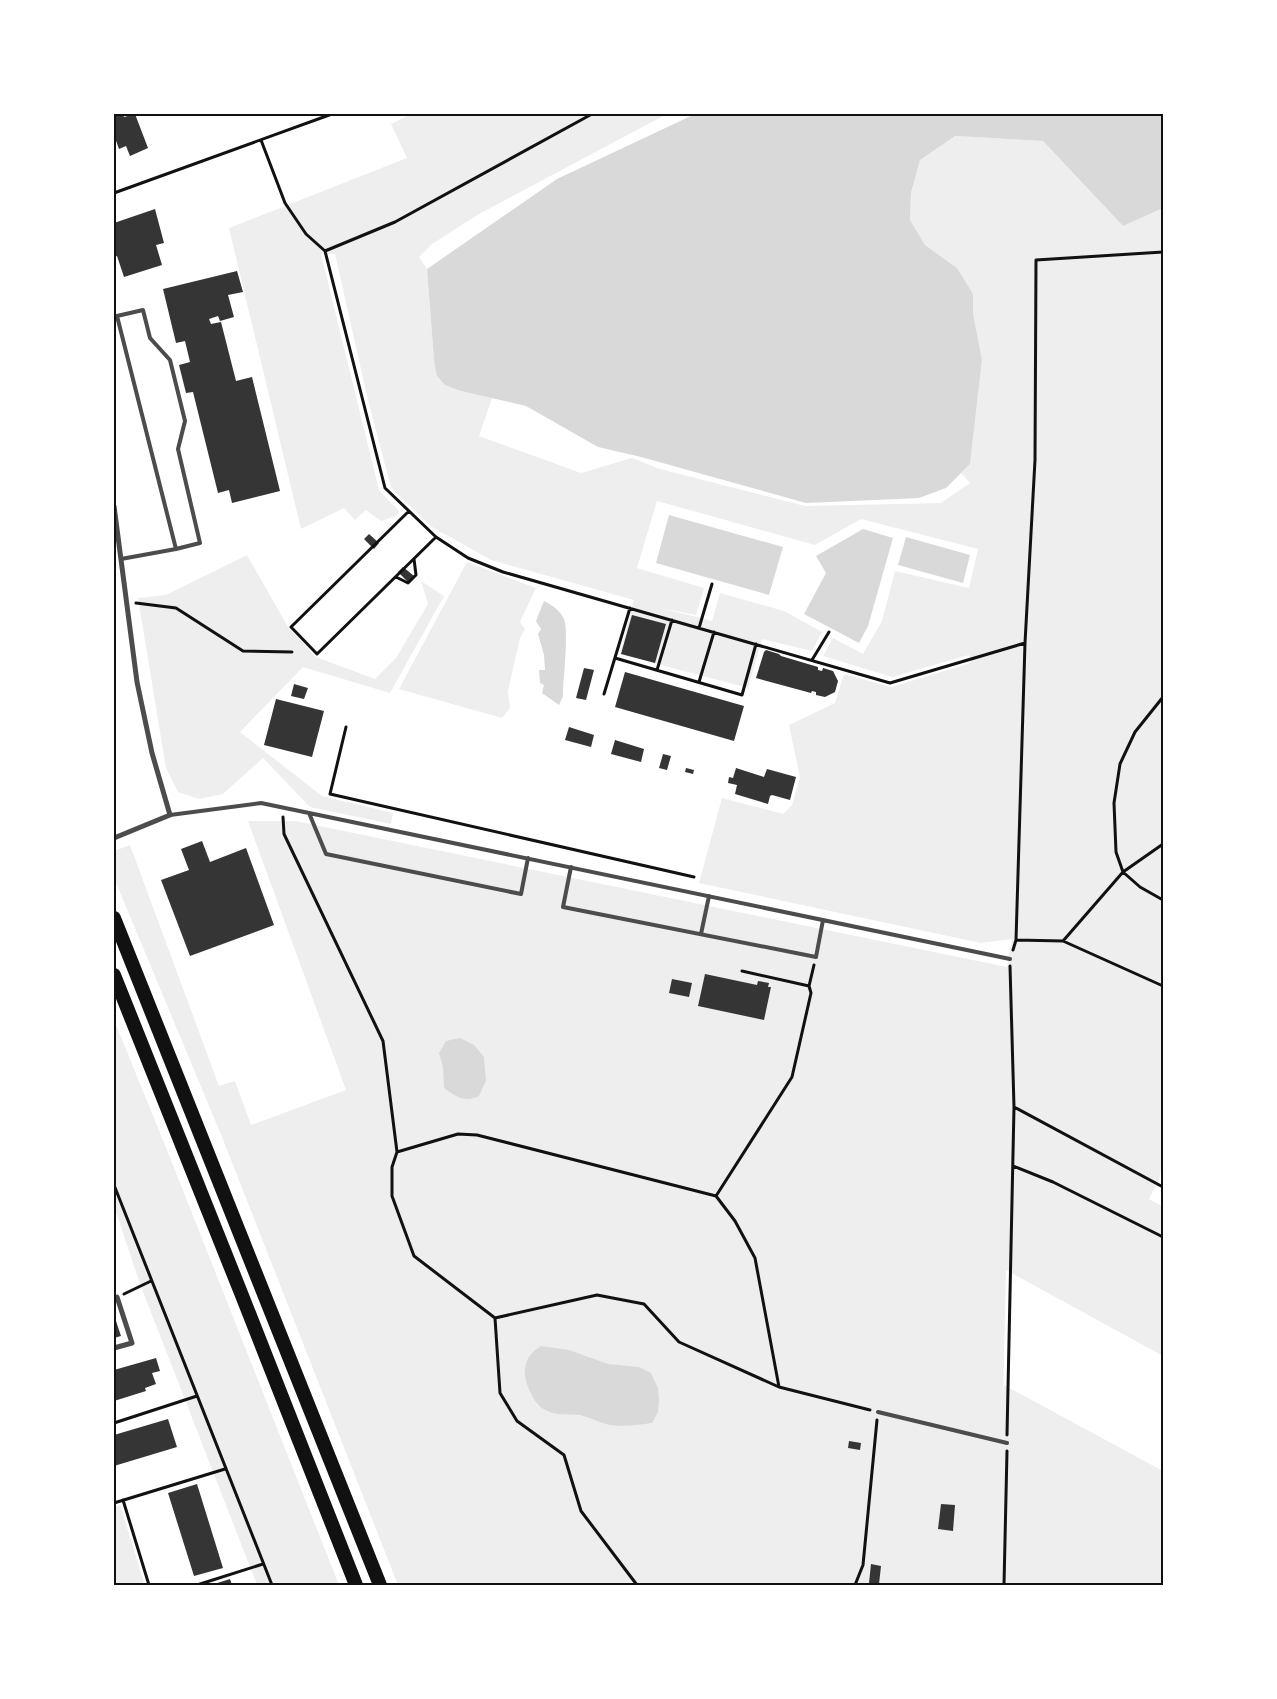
<svg xmlns="http://www.w3.org/2000/svg" width="1277" height="1699" font-family="Lato,sans-serif">
	<style>
		.green { fill: #eee }
		.water { fill: #d9d9d9 }
		.building { fill: #353535 }
		.lines { fill: none; stroke-linecap: round; stroke-linejoin: round }
		.path { stroke: #111; stroke-width: 3 }
		.service { stroke: #4c4c4c; stroke-width: 4 }
		.minor { stroke: #4c4c4c; stroke-width: 5 }
		.trunk { stroke: #111; stroke-width: 14 }
		.neatline { fill: none; stroke: #111; stroke-width: 2 }
	</style>
	<rect width="100%" height="100%" fill="#fff"/>
	<path class="green" d="M 411,114 L 667,114 L 479,214 L 432,244 L 419,257 L 427,269 L 434,360 L 461,391 L 492,398 L 479,436 L 581,473 L 632,458 L 660,469 L 805,506 L 941,503 L 970,483 L 961,473 L 970,464 L 982,360 L 973,313 L 973,294 L 957,268 L 925,245 L 910,220 L 911,193 L 920,160 L 955,136 L 1043,141 L 1123,226 L 1163,208 L 1163,1156 L 1159,1180 L 1149,1199 L 1163,1207 L 1163,1356 L 1006,1270 L 1003,1405 L 1004,1385 L 1163,1471 L 1163,1585 L 398,1585 L 222,1137 L 114,878 L 114,851 L 130,845 L 219,1086 L 235,1081 L 251,1125 L 346,1090 L 248,821 L 295,821 L 1007,967 L 1012,939 L 981,943 L 699,883 L 722,798 L 783,814 L 792,805 L 800,777 L 789,725 L 835,703 L 844,674 L 891,687 L 971,663 L 969,655 L 892,677 L 823,656 L 833,638 L 863,654 L 882,621 L 895,571 L 969,588 L 978,549 L 861,519 L 815,545 L 657,501 L 637,568 L 704,588 L 696,615 L 661,608 L 712,621 L 720,593 L 784,611 L 822,632 L 812,651 L 762,639 L 748,688 L 620,654 L 634,600 L 491,560 L 432,527 L 391,488 L 367,396 L 335,254 L 321,254 L 379,490 L 399,511 L 396,516 L 381,521 L 366,510 L 355,520 L 344,508 L 301,529 L 229,228 L 407,158 L 391,124 Z
		M 247,555 L 288,627 L 316,657 L 375,679 L 396,658 L 428,604 L 421,581 L 444,596 L 390,693 L 303,667 L 240,732 L 322,796 L 393,813 L 391,824 L 310,807 L 263,758 L 223,794 L 199,799 L 178,792 L 166,768 L 138,598 L 166,595 Z
		M 467,562 L 536,588 L 520,622 L 525,629 L 520,638 L 508,691 L 510,708 L 502,718 L 399,689 Z
		M 114,1020 L 169,1155 L 339,1585 L 257,1585 L 140,1284 L 114,1206 Z
		M 120,1505 L 144,1582 L 134,1585 L 114,1585 L 114,1507 Z"/>
	<path class="water" d="M 695,114 L 1163,114 L 1163,208 L 1123,226 L 1043,141 L 955,136 L 920,160 L 911,193 L 910,220 L 925,245 L 957,268 L 973,294 L 973,313 L 982,360 L 970,464 L 946,488 L 919,498 L 806,503 L 641,457 L 598,447 L 526,406 L 461,391 L 445,385 L 437,376 L 434,360 L 427,269 L 557,179 Z
		M 669,515 L 783,547 L 769,595 L 656,563 Z
		M 863,529 L 893,538 L 868,626 L 859,643 L 804,614 L 826,573 L 816,556 Z
		M 906,537 L 970,555 L 963,583 L 898,565 Z
		M 544,601 C 552,605 560,610 564,619 C 569,632 563,680 563,696 L 559,705 L 542,693 L 544,685 L 540,683 L 539,670 L 545,670 L 544,655 L 538,634 L 541,629 L 536,621 Z
		M 460,1038 L 474,1045 L 484,1057 L 486,1081 L 479,1096 C 465,1103 456,1097 444,1088 L 443,1067 L 439,1053 L 446,1041 Z
		M 541,1346 L 569,1350 L 608,1364 L 639,1367 L 651,1373 L 658,1388 L 659,1400 L 658,1412 L 652,1423 C 638,1425 624,1427 610,1425 C 599,1423 590,1417 580,1415 C 568,1414 552,1416 542,1408 C 534,1403 525,1383 525,1374 C 524,1361 530,1353 541,1346 Z"/>
	<path class="building" d="M 114,114 L 123,114 L 124,117 L 135,114 L 148,148 L 130,156 L 126,146 L 119,149 L 114,135 Z
		M 155,209 L 164,243 L 156,245 L 162,265 L 124,277 L 117,256 L 114,257 L 114,223 Z
		M 237,271 L 243,292 L 228,295 L 234,317 L 220,321 L 218,316 L 209,319 L 211,324 L 221,322 L 236,381 L 252,377 L 280,491 L 232,503 L 229,490 L 218,493 L 193,392 L 186,393 L 179,365 L 190,362 L 185,341 L 176,343 L 163,289 Z
		M 369,534 L 379,543 L 374,549 L 364,539 Z
		M 403,567 L 414,576 L 408,582 L 398,572 Z
		M 632,615 L 666,624 L 655,663 L 621,654 Z
		M 766,650 L 779,654 L 781,656 L 818,667 L 818,670 L 822,671 L 823,668 L 833,671 L 838,681 L 835,692 L 825,697 L 816,695 L 816,692 L 812,691 L 811,693 L 756,678 L 764,652 Z
		M 584,668 L 594,670 L 586,700 L 576,698 Z
		M 625,672 L 744,706 L 734,741 L 615,707 Z
		M 294,684 L 308,688 L 304,699 L 291,696 Z
		M 276,699 L 324,711 L 312,757 L 264,745 Z
		M 569,727 L 594,735 L 591,747 L 565,740 Z
		M 615,740 L 644,749 L 641,762 L 611,754 Z
		M 663,754 L 671,756 L 667,770 L 659,768 Z
		M 686,768 L 694,770 L 693,774 L 685,772 Z
		M 736,768 L 764,777 L 767,769 L 796,777 L 790,800 L 772,795 L 770,796 L 768,804 L 735,794 L 737,785 L 728,783 L 729,777 L 733,778 Z
		M 202,841 L 210,862 L 246,848 L 274,925 L 190,956 L 161,880 L 189,870 L 181,849 Z
		M 705,974 L 757,985 L 758,981 L 769,983 L 768,987 L 771,987 L 764,1020 L 698,1006 Z
		M 672,979 L 692,983 L 689,997 L 669,993 Z
		M 114,1315 L 121,1336 L 114,1338 Z
		M 156,1358 L 160,1371 L 152,1373 L 156,1384 L 145,1388 L 146,1391 L 114,1401 L 114,1370 Z
		M 168,1419 L 177,1447 L 114,1466 L 114,1435 Z
		M 849,1441 L 861,1443 L 860,1450 L 848,1448 Z
		M 197,1484 L 223,1568 L 194,1576 L 168,1493 Z
		M 941,1504 L 955,1505 L 953,1531 L 938,1529 Z
		M 871,1564 L 881,1566 L 879,1584 L 869,1583 Z
		M 230,1579 L 232,1585 L 211,1585 Z"/>
	<g class="lines">
		<path class="path" d="M 592,114 L 395,222 L 325,251 L 385,488 L 436,537 L 468,558 L 503,572 L 890,683 L 1025,643 L 1035,460 L 1036,260 L 1163,252
			M 261,140 L 285,203 L 306,234 L 325,251
			M 114,193 L 332,114
			M 409,511 L 291,627 L 317,654 L 436,537
			M 396,577 L 408,583 L 416,575 L 414,559
			M 136,603 L 176,608 L 243,651 L 292,652
			M 699,628 L 712,584
			M 615,658 L 742,695 L 756,644
			M 812,660 L 829,632
			M 657,670 L 672,620
			M 699,682 L 714,632
			M 604,694 L 630,608
			M 1163,697 L 1135,732 L 1120,764 L 1114,803 L 1116,852 L 1123,872 L 1140,887 L 1163,900
			M 346,727 L 330,794 L 694,877
			M 283,817 L 284,834 L 383,1041 L 397,1152 L 392,1167 L 392,1196 L 414,1256 L 495,1318 L 500,1393 L 517,1421 L 564,1455 L 581,1511 L 637,1585
			M 1016,940 L 1063,941 L 1163,986
			M 1063,941 L 1123,872 L 1163,844
			M 1013,950 L 1016,940 L 1025,643
			M 742,971 L 809,986
			M 1014,1107 L 1163,1187
			M 397,1152 L 458,1134 L 477,1135 L 716,1196 L 735,1221 L 755,1258 L 779,1387 L 679,1342 L 644,1304 L 597,1295 L 495,1318
			M 1013,1166 L 1053,1182 L 1163,1237
			M 114,1185 L 272,1585
			M 716,1196 L 792,1077 L 811,993 L 809,986 L 814,965
			M 124,1294 L 151,1281
			M 779,1387 L 870,1410
			M 114,1423 L 197,1396
			M 1007,1435 L 1014,1107 L 1010,966
			M 123,1500 L 149,1585
			M 114,1503 L 225,1469
			M 197,1585 L 263,1564
			M 855,1585 L 863,1565 L 877,1420
			M 1004,1585 L 1007,1451"/>
		<path class="service" d="M 121,559 L 176,549 L 117,316 L 143,310 L 150,338 L 170,360 L 185,421 L 178,449 L 200,543 L 176,549
			M 309,813 L 326,854 L 521,894 L 528,858
			M 170,815 L 261,803 L 1010,959
			M 571,867 L 563,907 L 816,957 L 823,920
			M 701,934 L 709,896
			M 878,1412 L 1007,1443"/>
		<path class="minor" d="M 114,506 L 137,682 L 152,753 L 170,815 L 114,838
			M 114,1298 L 117,1297 L 132,1343 L 114,1348"/>
		<path class="trunk" d="M 114,918 L 380,1585
			M 114,975 L 243,1298 L 356,1585"/>
	</g>
	<rect width="1277" height="1699" fill="none" stroke="#ffffff" stroke-width="230"/>
	<rect x="115" y="115" width="1047" height="1469" class="neatline"/>
</svg>
